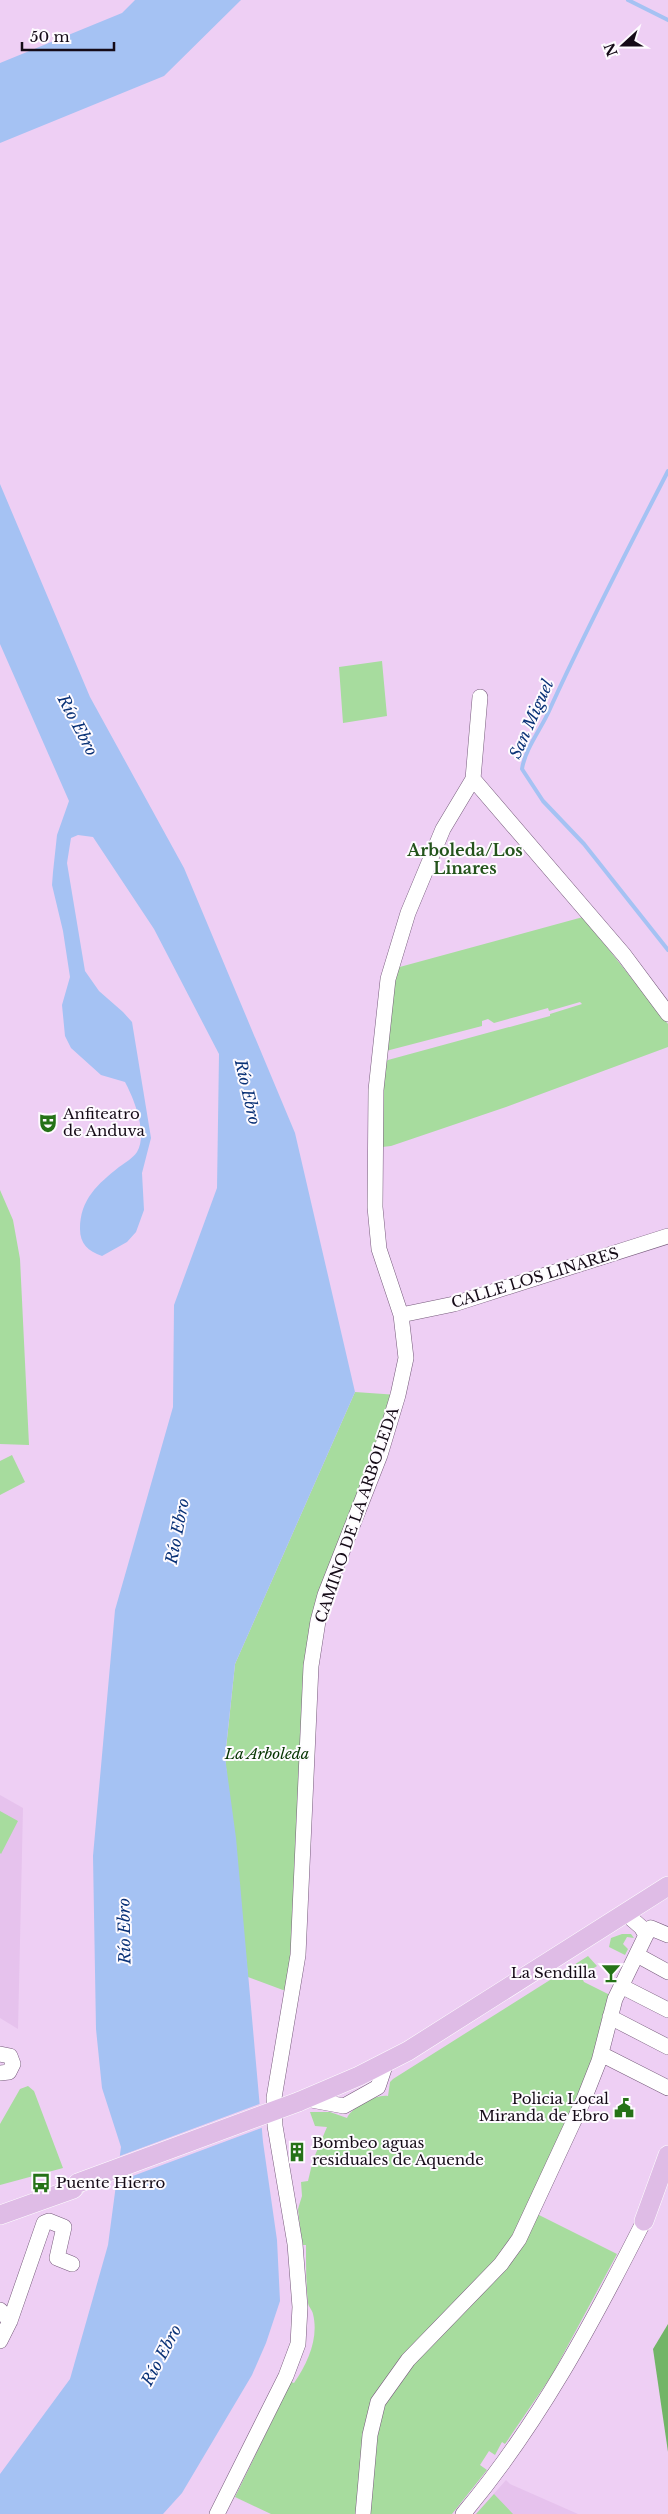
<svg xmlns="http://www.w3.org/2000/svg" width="668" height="2514" font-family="'Libre Baskerville',serif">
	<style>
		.built { fill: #e6c2ed }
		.green { fill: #a7dc9e }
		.forest { fill: #72b567 }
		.water { fill: #a5c2f3 }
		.pier { fill: #eecff4 }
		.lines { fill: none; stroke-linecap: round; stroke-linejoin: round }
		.stream { stroke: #a5c2f3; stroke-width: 4 }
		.minor-casing { stroke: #765b7b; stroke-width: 16 }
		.major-casing { stroke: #fff; stroke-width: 20 }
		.minor { stroke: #fff; stroke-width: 15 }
		.major { stroke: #dfbce6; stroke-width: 19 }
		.major-bridge-casing { stroke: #fff; stroke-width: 20; stroke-linecap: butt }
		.major-bridge { stroke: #dfbce6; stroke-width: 19 }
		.labels { text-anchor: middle; stroke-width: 4; stroke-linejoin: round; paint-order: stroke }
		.poi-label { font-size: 15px; fill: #150b17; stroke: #fefbff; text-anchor: start }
		.street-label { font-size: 15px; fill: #150b17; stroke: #fefbff }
		.park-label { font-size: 15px; font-style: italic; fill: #053400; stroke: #fefbff }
		.water-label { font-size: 16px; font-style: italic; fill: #0a3277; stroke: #fefbff }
		.neighbourhood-label { font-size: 16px; font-weight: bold; fill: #23531b; stroke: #fefbff }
	</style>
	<rect width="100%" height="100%" fill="#eecff4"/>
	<path class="built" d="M 0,1795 L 23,1808 L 18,2029 L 0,2018 Z
		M 506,2480 L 510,2484 L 578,2514 L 476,2514 Z"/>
	<path class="green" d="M 382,661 L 387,716 L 343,723 L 339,667 Z
		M 583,917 L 668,1024 L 668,1047 L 506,1107 L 391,1146 L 382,1147 L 381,1103 L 384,1064 L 388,1060 L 550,1016 L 550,1014 L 582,1004 L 580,1002 L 549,1011 L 548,1008 L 494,1023 L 488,1019 L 482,1021 L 482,1026 L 386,1051 L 396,968 Z
		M 0,1190 L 13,1220 L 20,1259 L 29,1445 L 0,1444 Z
		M 355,1392 L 398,1395 L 318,1621 L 291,1993 L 248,1977 L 225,1758 L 235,1664 Z
		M 12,1455 L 25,1482 L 0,1495 L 0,1461 Z
		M 0,1811 L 18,1821 L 1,1854 L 0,1853 Z
		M 622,1934 L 631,1934 L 634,1938 L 627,1937 L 623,1944 L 628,1949 L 625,1955 L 609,1947 L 611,1938 Z
		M 588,1956 L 597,1966 L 581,1976 L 584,1982 L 610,1995 L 599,2049 L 509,2248 L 392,2371 L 359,2514 L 271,2514 L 235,2497 L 291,2382 L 294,2383 C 308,2363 319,2338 313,2314 C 312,2309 309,2308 308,2303 C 306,2284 306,2264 306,2245 L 302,2245 L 298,2209 L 302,2196 L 301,2182 L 308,2181 L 313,2160 L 327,2127 L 315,2126 L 310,2112 L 330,2112 L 347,2118 C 352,2107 376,2094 388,2096 L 390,2082 L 393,2079 Z
		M 28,2086 L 34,2091 L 63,2168 L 0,2185 L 0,2124 L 20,2089 Z
		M 537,2214 L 617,2254 L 552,2375 L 505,2444 L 502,2442 L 495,2455 L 489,2451 L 480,2465 L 487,2470 L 452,2514 L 367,2514 L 372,2456 L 385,2398 Z
		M 494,2494 L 513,2514 L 476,2514 Z"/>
	<path class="forest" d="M 668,2324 L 668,2452 L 653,2349 Z"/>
	<path class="water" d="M 135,0 L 241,0 L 164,76 L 0,143 L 0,63 L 122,13 Z
		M 0,484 L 90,697 L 184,868 L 295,1133 L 355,1392 L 235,1664 L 225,1757 L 236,1838 L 263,2142 L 277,2240 L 280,2301 L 266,2343 L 252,2375 L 182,2493 L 163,2514 L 0,2514 L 0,2474 L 70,2379 L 108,2245 L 121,2147 L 102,2088 L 96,2029 L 93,1856 L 115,1610 L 173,1407 L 174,1305 L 217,1188 L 219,1054 L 154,929 L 93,837 L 78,835 L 71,838 L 67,863 L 85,971 L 99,991 L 123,1012 L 132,1022 L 151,1138 L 142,1173 L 144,1210 L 136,1232 L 127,1242 L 102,1256 C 88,1251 80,1244 80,1229 C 80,1199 98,1184 119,1167 C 125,1163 133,1158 137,1152 C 148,1133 134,1099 125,1082 L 101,1075 L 71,1048 L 65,1036 L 62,1005 L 70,977 L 63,931 L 52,885 L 53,872 L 57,835 L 69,801 L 0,644 Z"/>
	<path class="pier" d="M 262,2103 L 264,2127 L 114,2183 L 117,2157 Z"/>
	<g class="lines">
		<path class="stream" d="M 628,0 L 668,20
			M 668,471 C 627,551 586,629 549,711 C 541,729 525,749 522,769 L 543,801 L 584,844 L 668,950"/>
		<defs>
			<path id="minor" d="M 473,779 L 624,955 L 668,1014
				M 401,1315 L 454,1304 L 668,1236
				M 626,1914 L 641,1927 L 646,1935
				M 637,1955 L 668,1972
				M 621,1986 L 668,2010
				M 610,2017 L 668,2047
				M 0,2054 L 10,2056 L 13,2064 L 9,2072 L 0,2073
				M 601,2054 L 668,2088
				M 306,2099 L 344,2106 L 378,2087 L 386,2063
				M 0,2310 L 10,2321
				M 0,2341 L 10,2321 L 44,2223 L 49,2221 L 64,2227 L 57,2258 L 72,2264
				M 217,2514 L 286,2376 L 298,2344 L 300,2307 L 295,2244 L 275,2126 L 274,2098 L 298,1955 L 311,1666 L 318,1621 L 325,1595 L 380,1455 L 398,1395 L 406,1358 L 401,1315 L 379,1249 L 375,1207 L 376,1090 L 388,979 L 408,913 L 443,829 L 473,779 L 480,697
				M 363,2514 L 370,2435 L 378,2402 L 408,2360 L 501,2264 L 519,2239 L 584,2099 L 599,2061 L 615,1999 L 646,1935 L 651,1928 L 668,1935
				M 463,2514 C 538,2425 592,2324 644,2221"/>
			<path id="major" d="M 298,2102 L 359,2076 L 408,2051 L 668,1886
				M 0,2215 L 73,2189 L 78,2183
				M 644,2221 L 668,2155"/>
		</defs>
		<use href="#minor" class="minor-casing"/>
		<use href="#major" class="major-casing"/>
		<use href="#minor" class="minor"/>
		<use href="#major" class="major"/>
		<defs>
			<path id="major-bridge" d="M 78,2183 L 298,2102"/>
		</defs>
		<use href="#major-bridge" class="major-bridge-casing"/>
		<use href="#major-bridge" class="major-bridge"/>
	</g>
	<defs>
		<symbol id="theatre-bare" viewBox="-9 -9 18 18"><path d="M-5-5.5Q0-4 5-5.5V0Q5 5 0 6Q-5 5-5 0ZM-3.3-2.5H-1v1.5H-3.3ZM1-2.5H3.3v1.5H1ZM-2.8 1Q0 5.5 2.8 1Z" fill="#257217" stroke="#fefbff" stroke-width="2.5" paint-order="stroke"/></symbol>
		<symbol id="bar-bare" viewBox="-9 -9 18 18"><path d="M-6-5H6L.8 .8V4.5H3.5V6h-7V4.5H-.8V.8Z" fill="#257217" stroke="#fefbff" stroke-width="2.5" paint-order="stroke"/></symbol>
		<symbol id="civic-bare" viewBox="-9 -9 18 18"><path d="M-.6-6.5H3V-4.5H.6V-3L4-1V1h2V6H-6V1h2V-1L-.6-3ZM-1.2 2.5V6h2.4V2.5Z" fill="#257217" stroke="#fefbff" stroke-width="2.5" paint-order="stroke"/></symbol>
		<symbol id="building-bare" viewBox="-9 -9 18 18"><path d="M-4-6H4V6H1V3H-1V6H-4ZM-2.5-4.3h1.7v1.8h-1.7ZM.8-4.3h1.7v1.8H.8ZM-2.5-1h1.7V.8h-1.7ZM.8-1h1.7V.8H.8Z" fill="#257217" stroke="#fefbff" stroke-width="2.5" paint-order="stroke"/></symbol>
		<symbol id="bus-bare" viewBox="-9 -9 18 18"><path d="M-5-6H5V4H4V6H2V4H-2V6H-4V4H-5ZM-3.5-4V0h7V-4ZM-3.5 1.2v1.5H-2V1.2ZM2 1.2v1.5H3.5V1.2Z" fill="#257217" stroke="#fefbff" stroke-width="2.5" paint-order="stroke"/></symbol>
	</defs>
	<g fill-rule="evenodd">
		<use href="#theatre-bare" x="34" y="1109" width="28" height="28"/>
		<use href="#bar-bare" x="597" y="1959" width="28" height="28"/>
		<use href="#civic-bare" x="610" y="2094" width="28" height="28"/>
		<use href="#building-bare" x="283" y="2138" width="28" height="28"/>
		<use href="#bus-bare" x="27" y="2169" width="28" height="28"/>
	</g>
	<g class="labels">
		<g class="poi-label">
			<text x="63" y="1119">Anfiteatro<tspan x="63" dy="17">de Anduva</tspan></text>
			<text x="596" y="1978" text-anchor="end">La Sendilla</text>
			<text x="609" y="2104" text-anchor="end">Policia Local<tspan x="609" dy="17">Miranda de Ebro</tspan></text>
			<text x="312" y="2148">Bombeo aguas<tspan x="312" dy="17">residuales de Aquende</tspan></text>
			<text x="56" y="2188">Puente Hierro</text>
		</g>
		<g class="street-label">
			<text transform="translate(535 1278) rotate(-17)" y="5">CALLE LOS LINARES</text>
			<text transform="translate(357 1515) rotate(-71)" y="5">CAMINO DE LA ARBOLEDA</text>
		</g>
		<g class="park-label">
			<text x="267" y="1759">La Arboleda</text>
		</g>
		<g class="water-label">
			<text transform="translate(531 719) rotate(-66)" y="6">San Miguel</text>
			<text transform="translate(78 725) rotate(62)" y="6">Río Ebro</text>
			<text transform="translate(248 1092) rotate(77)" y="6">Río Ebro</text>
			<text transform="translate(177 1531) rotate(-79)" y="6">Río Ebro</text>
			<text transform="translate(124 1931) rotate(-91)" y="6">Río Ebro</text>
			<text transform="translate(161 2355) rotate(-62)" y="6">Río Ebro</text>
		</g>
		<g class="neighbourhood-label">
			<text x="465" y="856">Arboleda/Los<tspan x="465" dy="18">Linares</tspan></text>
		</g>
	</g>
	<g transform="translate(623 45) rotate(249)" stroke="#fefbff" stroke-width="4" paint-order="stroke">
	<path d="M0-4L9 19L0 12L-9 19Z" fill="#150b17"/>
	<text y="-8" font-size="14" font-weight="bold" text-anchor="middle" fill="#150b17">N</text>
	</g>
	<path d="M22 42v8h92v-8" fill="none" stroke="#150b17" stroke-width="2.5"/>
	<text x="30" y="42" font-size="15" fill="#150b17" stroke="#fefbff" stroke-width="4" paint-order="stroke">50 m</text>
</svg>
